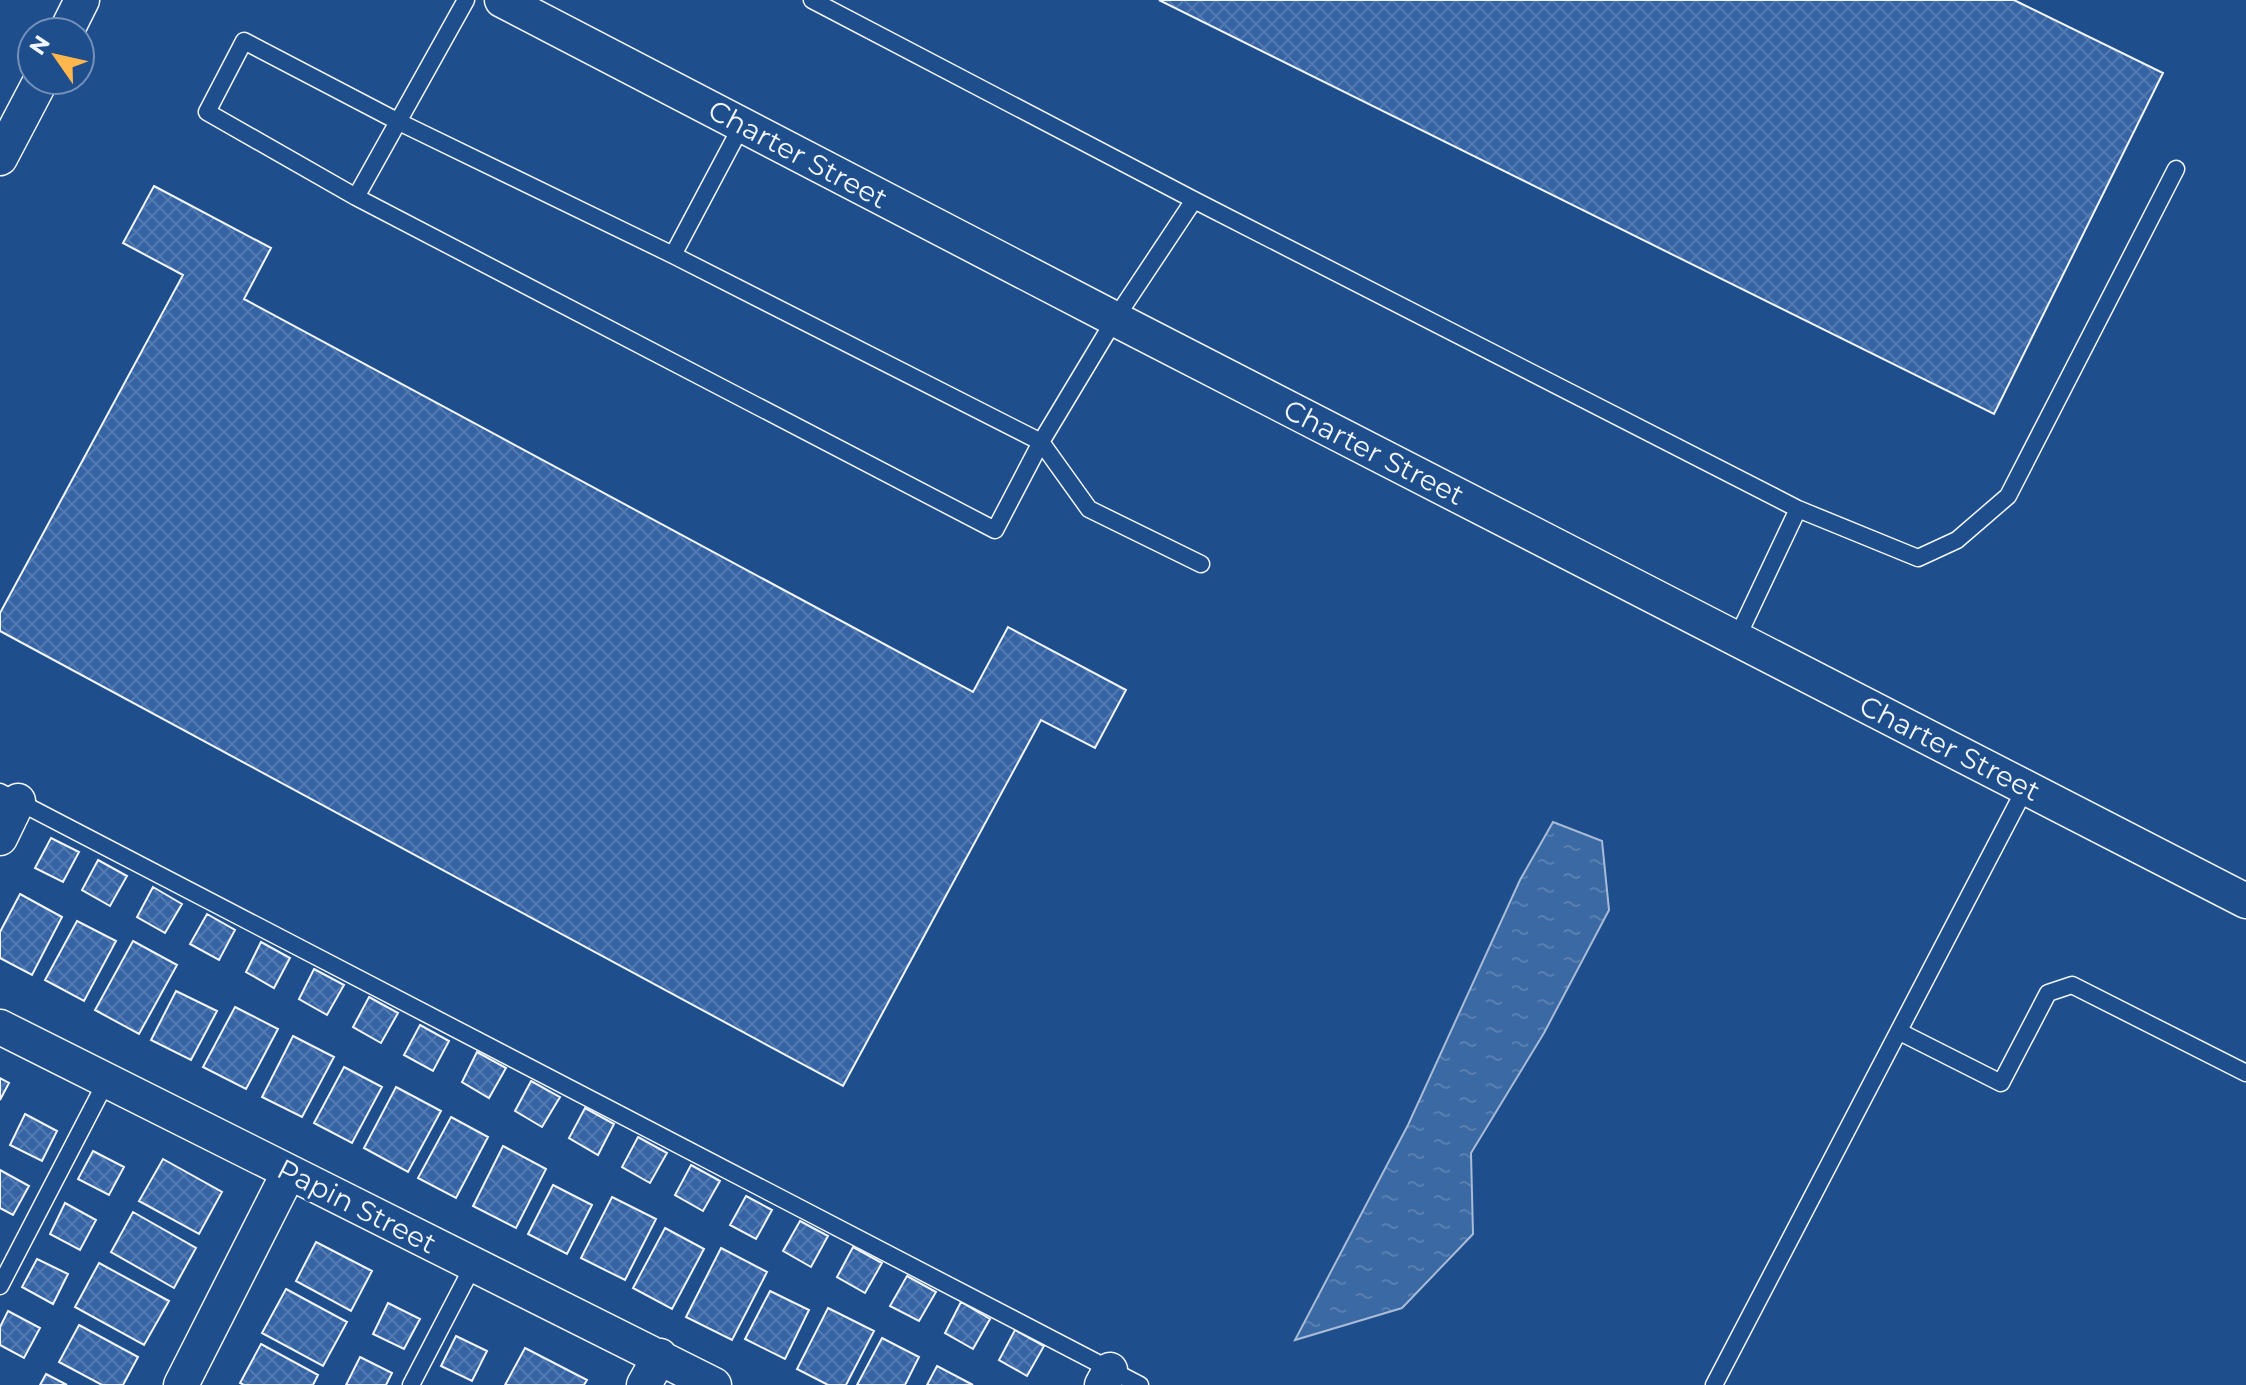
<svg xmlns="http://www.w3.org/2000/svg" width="2246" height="1385" font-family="Montserrat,sans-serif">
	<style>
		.water { fill: url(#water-ripples); stroke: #a8bbd7; stroke-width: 2 }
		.building { fill: url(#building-cross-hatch); stroke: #f2f6ff; stroke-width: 2 }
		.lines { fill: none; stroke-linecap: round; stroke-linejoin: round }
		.service-casing { stroke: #f2f6ff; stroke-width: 19 }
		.minor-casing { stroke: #f2f6ff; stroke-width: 37 }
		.service { stroke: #1f4e8c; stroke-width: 16 }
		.minor { stroke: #1f4e8c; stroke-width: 34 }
		.labels { text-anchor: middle; stroke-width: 6; stroke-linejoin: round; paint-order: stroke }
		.street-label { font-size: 28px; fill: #f2f6ff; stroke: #1f4e8c }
	</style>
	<defs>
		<pattern id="water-ripples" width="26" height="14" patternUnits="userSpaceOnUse" patternTransform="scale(2)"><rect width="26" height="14" fill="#3b69a3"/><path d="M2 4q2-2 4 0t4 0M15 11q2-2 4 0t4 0" fill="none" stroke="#587fb1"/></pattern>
		<pattern id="building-cross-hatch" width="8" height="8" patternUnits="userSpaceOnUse" patternTransform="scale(2)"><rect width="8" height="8" fill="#3563a3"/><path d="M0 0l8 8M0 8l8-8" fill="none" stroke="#537ab1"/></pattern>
	</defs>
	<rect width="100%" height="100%" fill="#1f4e8c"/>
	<path class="water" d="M 1553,822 L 1602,841 L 1609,910 L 1544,1033 L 1471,1153 L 1473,1234 L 1402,1308 L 1295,1340 L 1408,1125 L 1520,880 Z"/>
	<path class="building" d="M 1159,0 L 2014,0 L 2163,73 L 1994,414 Z
		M 154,186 L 271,248 L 244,299 L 973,692 L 1008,627 L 1126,690 L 1095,748 L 1041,720 L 843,1086 L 0,631 L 0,613 L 183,275 L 123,243 Z
		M 51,838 L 79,852 L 63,882 L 35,868 Z
		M 98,860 L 127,876 L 110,906 L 82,890 Z
		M 153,887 L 182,904 L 165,933 L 137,917 Z
		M 20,894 L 62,917 L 32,975 L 0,958 L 0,932 Z
		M 207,914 L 235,930 L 219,960 L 190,944 Z
		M 77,921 L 116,941 L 84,1001 L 45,980 Z
		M 133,941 L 177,965 L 139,1034 L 95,1010 Z
		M 261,942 L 290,958 L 274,988 L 246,972 Z
		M 314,969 L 344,985 L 327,1015 L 299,999 Z
		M 176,991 L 217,1011 L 191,1060 L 151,1040 Z
		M 369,997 L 398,1013 L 381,1043 L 353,1027 Z
		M 235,1007 L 278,1029 L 246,1089 L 203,1067 Z
		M 420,1025 L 449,1041 L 433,1071 L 404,1055 Z
		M 293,1036 L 334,1057 L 302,1117 L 262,1097 Z
		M 477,1052 L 506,1068 L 489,1098 L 462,1082 Z
		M 344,1067 L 382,1087 L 352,1143 L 314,1123 Z
		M 0,1078 L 9,1083 L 0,1100 Z
		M 531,1081 L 560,1097 L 542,1127 L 515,1111 Z
		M 396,1087 L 441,1111 L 408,1172 L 364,1148 Z
		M 585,1108 L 614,1124 L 598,1155 L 569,1138 Z
		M 25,1114 L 57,1131 L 42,1161 L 10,1145 Z
		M 451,1117 L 488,1137 L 456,1198 L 418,1178 Z
		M 638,1137 L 667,1153 L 650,1183 L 622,1167 Z
		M 503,1146 L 546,1169 L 516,1228 L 473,1206 Z
		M 93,1151 L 124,1167 L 109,1195 L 78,1179 Z
		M 163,1159 L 222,1192 L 199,1234 L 139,1201 Z
		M 691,1165 L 720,1181 L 703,1211 L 675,1195 Z
		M 0,1170 L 29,1186 L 13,1215 L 0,1208 Z
		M 553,1185 L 592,1205 L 567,1254 L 528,1234 Z
		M 746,1196 L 772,1210 L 756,1239 L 730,1225 Z
		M 612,1197 L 656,1219 L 625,1280 L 581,1258 Z
		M 65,1203 L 96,1220 L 80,1250 L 50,1234 Z
		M 133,1212 L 196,1248 L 174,1288 L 111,1252 Z
		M 800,1221 L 828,1236 L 811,1267 L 783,1251 Z
		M 665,1228 L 704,1249 L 672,1309 L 633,1288 Z
		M 316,1242 L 372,1271 L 351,1311 L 296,1281 Z
		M 853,1247 L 882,1263 L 865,1293 L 837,1277 Z
		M 721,1248 L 767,1272 L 732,1340 L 686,1317 Z
		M 37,1259 L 68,1274 L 53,1304 L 22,1287 Z
		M 99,1263 L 169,1301 L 144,1345 L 75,1307 Z
		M 907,1276 L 936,1292 L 919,1321 L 890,1306 Z
		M 286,1289 L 347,1322 L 323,1366 L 262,1333 Z
		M 770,1291 L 809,1310 L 785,1359 L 745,1339 Z
		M 961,1302 L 990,1319 L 973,1349 L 945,1333 Z
		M 388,1303 L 420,1319 L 404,1349 L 373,1334 Z
		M 828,1308 L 874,1331 L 846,1385 L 828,1385 L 797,1369 Z
		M 8,1311 L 40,1328 L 24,1358 L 0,1345 L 0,1327 Z
		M 79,1325 L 138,1357 L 123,1385 L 102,1385 L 59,1362 Z
		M 1015,1330 L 1044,1346 L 1027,1376 L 999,1360 Z
		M 456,1336 L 487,1351 L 472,1381 L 441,1366 Z
		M 882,1338 L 919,1357 L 905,1385 L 857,1385 Z
		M 261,1344 L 318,1375 L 313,1385 L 244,1385 L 240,1383 Z
		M 525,1348 L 587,1380 L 584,1385 L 505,1385 Z
		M 360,1357 L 392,1373 L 386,1385 L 346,1385 Z
		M 937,1366 L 973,1385 L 927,1385 Z
		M 46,1374 L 67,1385 L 40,1385 Z"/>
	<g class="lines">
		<defs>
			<path id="service" d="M 466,0 L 356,197 L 995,530 L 1041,442 L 1115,319 L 1194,200
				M 812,0 L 1194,200 L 1798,509 L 1737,638
				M 356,197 L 207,112 L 244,41 L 397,121 L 673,255 L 1041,442 L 1089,509 L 1201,564
				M 673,255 L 742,125
				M 1798,509 L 1918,558 L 1957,540 L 2008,496 L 2176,169
				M 0,792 L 1140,1385
				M 1900,1032 L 2001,1083 L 2048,993 L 2072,985 L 2246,1073
				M 0,1286 L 107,1080
				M 411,1385 L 474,1264
				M 1714,1385 L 2026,787"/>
			<path id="minor" d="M 502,0 L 1115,319 L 2246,901
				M 66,32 L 82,0
				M 0,158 L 41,80
				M 0,838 L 18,801
				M 0,1027 L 714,1385
				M 181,1385 L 289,1172
				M 644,1385 L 660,1356
				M 1102,1385 L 1110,1370"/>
		</defs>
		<use href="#service" class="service-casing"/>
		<use href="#minor" class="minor-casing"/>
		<use href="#service" class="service"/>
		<use href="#minor" class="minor"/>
	</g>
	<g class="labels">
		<g class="street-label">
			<text transform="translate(798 154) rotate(28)" y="10">Charter Street</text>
			<text transform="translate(1374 452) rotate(27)" y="10">Charter Street</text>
			<text transform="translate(1950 748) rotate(27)" y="10">Charter Street</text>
			<text transform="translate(357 1206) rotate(27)" y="10">Papin Street</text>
		</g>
	</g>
	<g transform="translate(56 56) rotate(304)"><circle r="38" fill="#1f4e8c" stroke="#7391ba" stroke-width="2"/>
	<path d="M0-6L14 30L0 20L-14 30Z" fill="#ffb74d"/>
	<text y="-12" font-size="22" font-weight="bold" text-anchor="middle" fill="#f2f6ff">N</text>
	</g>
</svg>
